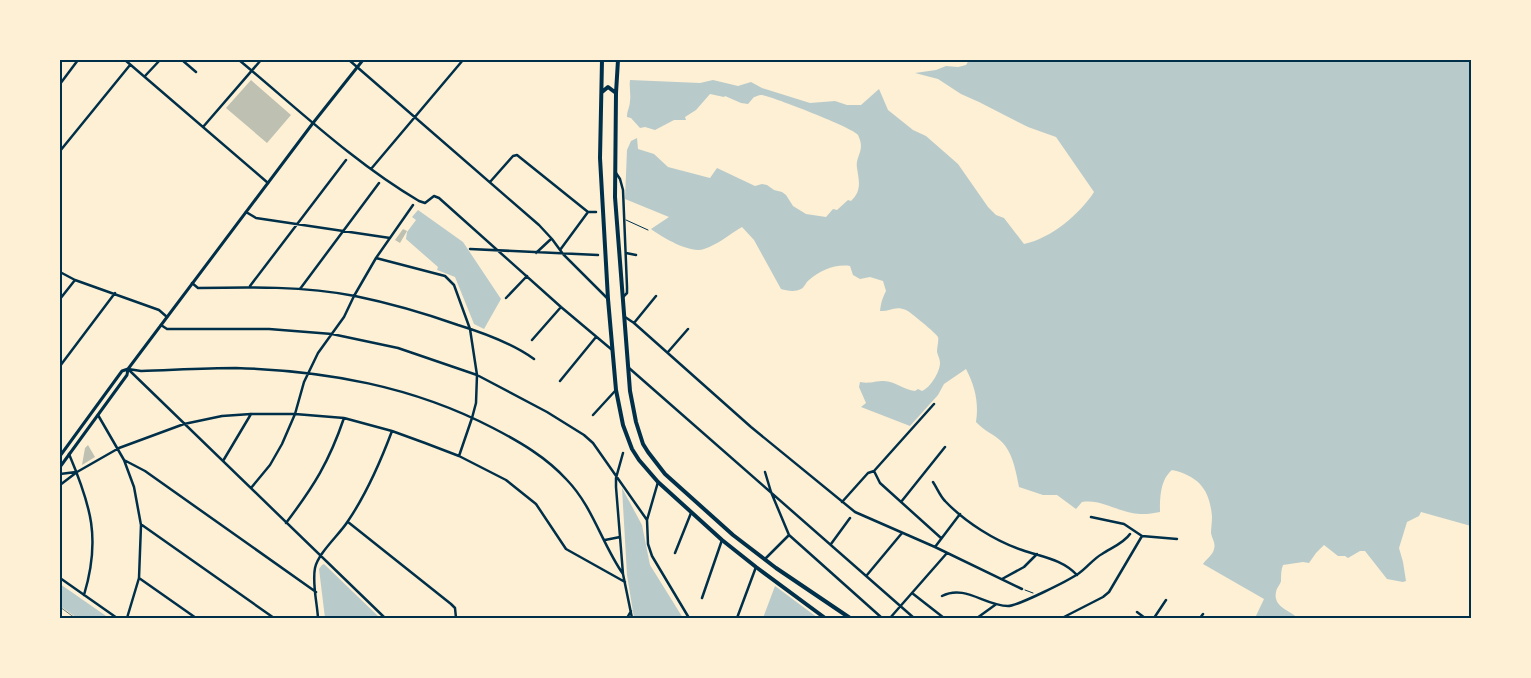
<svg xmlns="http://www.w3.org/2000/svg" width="1531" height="678" font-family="'Zilla Slab',serif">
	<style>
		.green { fill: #b9caca }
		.building { fill: #bec0b2 }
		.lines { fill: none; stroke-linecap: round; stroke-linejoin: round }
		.path { stroke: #003049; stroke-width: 1 }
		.service { stroke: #003049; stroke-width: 1 }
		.minor { stroke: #003049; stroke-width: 2.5 }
		.secondary { stroke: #003049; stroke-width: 3 }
		.primary { stroke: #003049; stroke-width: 4 }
		.rail { stroke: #657d81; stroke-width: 1 }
		.neatline { fill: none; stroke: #003049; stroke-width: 2 }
	</style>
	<rect width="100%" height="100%" fill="#fdf0d5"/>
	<path class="green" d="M 969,60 L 1471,60 L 1471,526 L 1421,512 L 1419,516 L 1407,522 L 1399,548 L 1403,562 L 1406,581 L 1403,582 L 1387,579 L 1365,551 L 1360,551 L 1348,558 L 1345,556 L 1338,556 L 1324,545 L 1316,553 L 1309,563 L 1303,562 L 1283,565 C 1281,570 1281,575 1281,581 C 1280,585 1277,587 1276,592 C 1273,607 1289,610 1298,618 L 1255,618 L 1264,599 L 1203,564 C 1206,559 1213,555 1214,549 C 1216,543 1212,539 1211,533 C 1211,528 1212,523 1212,517 C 1210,490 1199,476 1172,470 C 1160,480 1160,498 1160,512 C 1150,514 1142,515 1132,513 C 1115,510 1100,499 1082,502 L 1076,509 L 1057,495 L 1043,495 L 1019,487 C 1016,472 1013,453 1002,442 C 994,434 984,431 976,422 C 979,403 975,386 966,369 L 944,384 L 938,395 L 910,426 L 861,407 L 866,403 L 859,387 L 860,382 C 870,384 874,381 884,381 C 895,381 904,390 915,391 L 918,389 L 922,391 C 930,388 940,372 940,363 C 940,359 938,356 937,352 C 937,347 939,341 938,337 C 937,334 909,311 906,310 C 895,305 889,312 880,311 C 881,303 882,299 886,291 L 883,281 L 870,277 L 860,279 L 853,275 L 850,266 C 835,264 821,270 809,280 C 806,282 804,288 801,289 C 796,292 787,291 781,289 L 754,240 L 742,227 C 730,234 717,245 704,249 C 690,254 662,237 651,229 L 669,217 L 625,199 L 627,150 L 631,141 L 637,138 L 638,149 L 654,154 L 668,167 L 710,178 L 717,168 L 755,186 L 762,184 L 767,185 L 774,190 L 782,192 L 786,195 L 793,206 L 806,214 L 826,217 L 833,209 L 837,210 L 848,200 L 851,201 C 862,191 859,181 857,168 C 855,156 866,151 858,135 C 854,128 773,97 762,95 C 758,95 758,96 754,97 L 748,104 L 741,103 L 725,96 L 724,97 L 710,94 L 696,110 L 685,117 L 686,120 L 674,120 L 655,130 L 645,127 L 640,128 L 631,118 L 627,117 C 627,110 630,107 630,101 C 631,94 629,87 630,80 L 700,83 L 713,80 L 738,86 L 751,82 L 762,88 L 810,103 L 835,101 L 847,105 L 861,105 L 879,89 L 888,110 L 913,130 L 926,136 L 958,164 L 988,207 L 996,215 L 1004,218 L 1024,244 C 1050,239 1080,214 1094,192 L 1056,137 L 1028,127 L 979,102 L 961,94 L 938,79 L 915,73 L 936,70 L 946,66 L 958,67 L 966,65 Z
		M 418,210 L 463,242 L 501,299 L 484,329 L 474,324 L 455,277 L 437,270 L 438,267 L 406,239 L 407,232 L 416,220 L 412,217 Z
		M 622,488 L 642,525 L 650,565 L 683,618 L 634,618 L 627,575 Z
		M 324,564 L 380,618 L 325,618 L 319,569 L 322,565 Z
		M 60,584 L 109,618 L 77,618 L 60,606 Z
		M 775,586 L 818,618 L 763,618 Z"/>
	<path class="building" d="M 251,80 L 291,115 L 267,143 L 226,108 Z
		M 403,229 L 407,231 L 400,243 L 395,240 Z
		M 88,445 L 95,457 L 82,465 L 85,448 Z"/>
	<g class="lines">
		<path class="path" d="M 1025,590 L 1033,593"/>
		<path class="service" d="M 626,220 L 648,230"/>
		<path class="minor" d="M 125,60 L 268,183
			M 182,60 L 196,72
			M 239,60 C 298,109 353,162 419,201 L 425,203 L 434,196 L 439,198 L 561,307 L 611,349
			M 349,60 L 539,225 L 552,239 L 563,254 L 607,298
			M 145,76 L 160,60
			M 60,84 L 78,60
			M 203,127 L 261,60
			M 60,151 L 130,65
			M 371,169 L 463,60
			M 616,173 L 620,179 L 623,190 L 627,287 L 627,293 L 623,297
			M 490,182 L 513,156 L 517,155 L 588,212 L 596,212
			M 246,212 L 256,218 L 390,238
			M 470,249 L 598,255
			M 560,250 L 588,212
			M 536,253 L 551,239
			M 626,253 L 636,255
			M 376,258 L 445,276 L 454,285 L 470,329 L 477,375 L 476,403 L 472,418 L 459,456
			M 60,272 L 75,280 L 159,310 L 167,317
			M 192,283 L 198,288 C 250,287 304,286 355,296 C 389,303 424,313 458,325 C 484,333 512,343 534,359
			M 250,286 L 346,160
			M 300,289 L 379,183
			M 506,298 L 527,276
			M 60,299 L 75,280
			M 625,317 L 634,323 L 751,427 L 855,512 L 935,547 L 1022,589
			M 634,323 L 656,296
			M 161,325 L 167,329 L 269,329 L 332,334 L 398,348 L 477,375 L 547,412 L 584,435 L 593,443 L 647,520 L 648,544 L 652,556 L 689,618
			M 532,340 L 561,307
			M 668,352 L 688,329
			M 60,366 L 115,293
			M 629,368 L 914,618
			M 128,369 L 141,371 C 173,370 205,368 236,368 C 327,371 412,386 493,428 C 520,442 546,457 567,480 C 593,507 602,544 623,574
			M 129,370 L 385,618
			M 560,381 L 596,337
			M 98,415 L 124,460 L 134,487 L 141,525 L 139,578 L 127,618
			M 593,415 L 615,391
			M 623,453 L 616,478 L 616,487 L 623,574 L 632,618
			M 69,454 C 91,506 101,539 84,595
			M 124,460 L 145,471 L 316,592
			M 223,461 L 251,414
			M 874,471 L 880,483 L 941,538
			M 765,472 L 771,492 L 789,535 L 882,618
			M 60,474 L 76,472
			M 933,482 C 937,488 940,496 945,501 C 965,522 995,541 1022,550 C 1042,557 1062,559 1077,575
			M 60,485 L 77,472 L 119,448 L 184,424 L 222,416 L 251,414 L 295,414 L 344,418 L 392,431 L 425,443 L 459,456 L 506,480 L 536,504 L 566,549 L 625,582
			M 251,488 L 270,465 L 282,444 L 295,414 L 304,382 L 318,353 L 344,317 L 354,296 L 376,258 L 413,205
			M 842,502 L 868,473 L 874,471 L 934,404
			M 901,502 L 945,447
			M 1091,517 L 1124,524 L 1142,536
			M 647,520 L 658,482
			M 348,522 L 451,604 L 455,608 L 456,618
			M 286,523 C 314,486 329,462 344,418
			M 142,525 L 274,618
			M 1142,536 L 1177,539
			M 605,540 L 620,537
			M 831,544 L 850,518
			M 935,547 L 960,514
			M 675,553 L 691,513
			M 765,559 L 789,535
			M 867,575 L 902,533
			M 60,578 L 117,618
			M 139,578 L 196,618
			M 1002,579 L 1024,567 L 1037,554
			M 912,593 L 944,618
			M 942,596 C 965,584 985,606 1008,606 C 1018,606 1069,580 1078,574 C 1087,568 1093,559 1102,554 C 1111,548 1124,543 1130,534
			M 702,598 L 722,540
			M 1137,612 L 1145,618
			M 318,618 C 317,602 312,583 315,568 C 318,553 340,534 348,521 C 367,493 380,463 392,431
			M 627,618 L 631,611
			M 737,618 L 756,567
			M 890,618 L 947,553
			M 977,618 L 995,605
			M 1062,618 L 1103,597 L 1109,592 L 1142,536
			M 1154,618 L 1166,600
			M 1200,618 L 1203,614"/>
		<path class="secondary" d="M 60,456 L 122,371 L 128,369
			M 60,467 L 127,375 L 128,369 L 313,123 L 363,60"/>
		<path class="primary" d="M 602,60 L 600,158 L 608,299 L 616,390 L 623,425 L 632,449 L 639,460 L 658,482 L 722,540 L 756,567 L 825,618
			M 618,60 L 616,93 L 615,197 L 630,391 L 636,422 L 643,444 L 648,452 L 665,474 L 733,535 L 776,568 L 850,618
			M 602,92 L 608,87 L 616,93"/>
		<path class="rail" d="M 60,607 L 75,618"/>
	</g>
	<rect width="1531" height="678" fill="none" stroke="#fdf0d5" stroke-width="122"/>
	<rect x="61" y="61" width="1409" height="556" class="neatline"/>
</svg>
